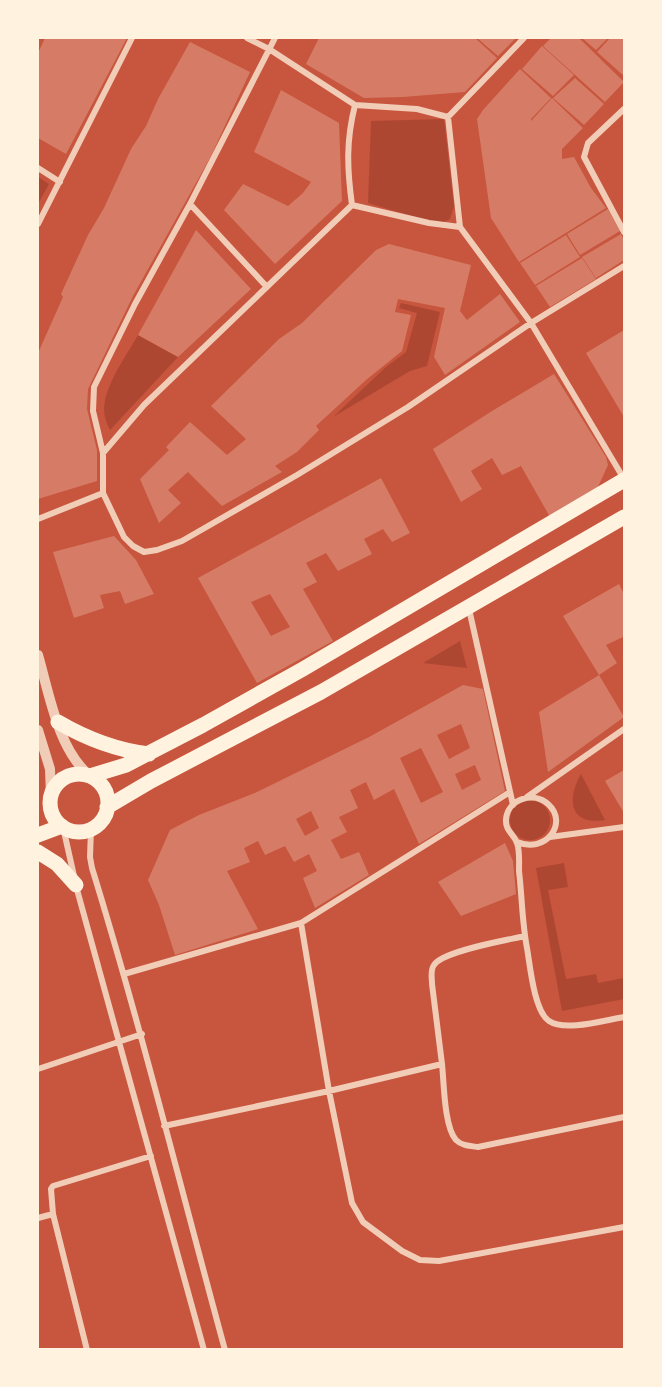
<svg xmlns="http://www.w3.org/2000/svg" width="662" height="1387" font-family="'Archivo Narrow',sans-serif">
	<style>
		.green { fill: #ae4732 }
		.building { fill: #d67c66; fill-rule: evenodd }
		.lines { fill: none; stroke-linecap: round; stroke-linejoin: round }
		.minor { stroke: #f1ccb7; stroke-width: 6 }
		.tertiary { stroke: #f1ccb7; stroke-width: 10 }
		.primary { stroke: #fff3e0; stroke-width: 15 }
	</style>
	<rect width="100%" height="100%" fill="#c8553d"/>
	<path class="green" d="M 444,119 L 454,206 L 450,219 L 439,224 L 368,203 L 371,121 Z
		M 38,177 L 49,184 L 38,204 Z
		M 401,303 L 440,312 L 427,366 L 410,371 L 333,417 L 386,367 L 406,352 L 417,313 L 399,308 Z
		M 138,335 L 178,357 L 110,430 C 108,426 106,422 105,417 C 99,392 126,357 138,335 Z
		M 460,641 L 467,668 L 423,663 Z
		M 581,774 L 605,820 C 570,826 566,800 581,774 Z
		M510 820a20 20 0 1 1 40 0a20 20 0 1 1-40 0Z
		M 564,863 L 568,887 L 548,890 L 566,979 L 596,974 L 598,983 L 624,978 L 624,999 L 562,1011 L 536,868 Z"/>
	<path class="building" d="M 45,38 L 127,38 L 66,154 L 38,138 L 38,53 Z
		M 319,38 L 475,38 L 497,58 L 465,92 L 403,97 L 364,98 L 306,64 Z
		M 477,38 L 516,38 L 498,56 Z
		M 551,38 L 579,38 L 624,82 L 605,102 L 543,46 Z
		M 582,38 L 608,38 L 596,50 Z
		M 610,38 L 624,38 L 624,76 L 597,52 Z
		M 190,42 L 250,72 L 210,158 L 133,296 L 88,389 L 87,409 L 97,450 L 97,481 L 38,499 L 38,353 L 63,297 L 61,294 L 88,235 L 104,208 L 131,149 L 146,126 L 158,99 Z
		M 542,46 L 574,75 L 553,96 L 522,69 Z
		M 520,69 L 551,98 L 531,119 L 531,121 L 552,98 L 583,128 L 562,149 L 562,159 L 574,157 L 591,188 L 606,208 L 519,262 L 491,218 L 477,119 L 483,110 Z
		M 575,78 L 604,104 L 584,125 L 553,98 Z
		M 281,90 L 339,123 L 342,201 L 275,264 L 224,210 L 243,184 L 288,206 L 303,193 L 311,182 L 254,152 Z
		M 608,209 L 620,231 L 580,255 L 567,234 Z
		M 196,230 L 251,289 L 178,357 L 138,335 Z
		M 621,234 L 624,240 L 624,260 L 596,278 L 582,257 Z
		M 566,235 L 580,257 L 535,285 L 520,263 Z
		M 389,244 L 471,265 L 460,311 L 467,320 L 500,294 L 520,322 L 445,375 L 434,357 L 445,308 L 398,299 L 395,312 L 411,315 L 402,351 L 366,380 L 316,426 L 319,430 L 297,452 L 275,466 L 282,472 L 222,506 L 188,472 L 168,490 L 181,503 L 159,523 L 140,479 L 169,450 L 166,447 L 190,422 L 227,455 L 246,439 L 211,406 L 279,339 L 302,323 L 376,250 Z
		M 582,258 L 596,279 L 550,307 L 536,286 Z
		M 624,330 L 624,417 L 586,353 Z
		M 554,374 L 606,457 L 608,465 L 597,489 L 550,517 L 521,466 L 502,475 L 492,458 L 471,471 L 482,489 L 461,502 L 433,449 L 492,411 Z
		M 381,478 L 410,533 L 392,542 L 383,529 L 364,539 L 372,554 L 338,571 L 326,553 L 306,563 L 317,582 L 303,589 L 333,641 L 257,683 L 198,578 ZM 270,594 L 290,627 L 271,636 L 251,602 Z
		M 114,536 L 136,560 L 154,594 L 125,604 L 120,591 L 100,595 L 104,608 L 74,618 L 53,552 Z
		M 619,584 L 624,594 L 624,639 L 623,637 L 606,645 L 617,663 L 599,675 L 563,616 Z
		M 599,675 L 624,717 L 548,772 L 539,712 Z
		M 463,685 L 483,689 L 505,791 L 419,844 L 394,789 L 374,800 L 366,782 L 350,790 L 358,808 L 339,817 L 347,832 L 331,840 L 341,859 L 359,852 L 369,875 L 315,908 L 303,878 L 317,871 L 309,854 L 294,862 L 285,846 L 265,855 L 258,841 L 244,848 L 250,862 L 227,871 L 258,929 L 175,955 L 159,905 L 148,880 L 170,830 L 199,815 L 257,792 L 369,737 ZM 461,724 L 470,748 L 449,759 L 437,735 ZM 421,748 L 443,792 L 421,803 L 400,758 ZM 475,765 L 481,780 L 462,790 L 455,774 ZM 311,811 L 319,828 L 305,836 L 296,819 Z
		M 624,770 L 624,813 L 605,781 Z
		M 505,843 L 513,861 L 516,894 L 461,916 L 438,882 Z"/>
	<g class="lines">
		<path class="minor" d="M 247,38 L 269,49 L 355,105 C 346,141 347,168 352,205 L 429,223 L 460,227
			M 275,38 L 190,204 L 135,304 L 94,387 L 93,411 L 103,453 L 103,493 L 124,537 L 133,546 L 144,552 L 157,550 L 182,541 L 297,475 L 408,407 L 531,323 L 624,266
			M 355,105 L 417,109 L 448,117 L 460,227 L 531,323 L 624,479
			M 624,109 L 588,143 L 584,157 L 624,232
			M 448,117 L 524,38
			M 38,168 L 60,182
			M 190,204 L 267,287
			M 38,224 L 132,38
			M 103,453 L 144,405 L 352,205
			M 38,519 L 103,493
			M 469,609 L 513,805
			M 527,797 L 624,729
			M 63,827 L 74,876
			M 91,829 L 90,857 L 92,868 C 141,1027 181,1189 225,1350
			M 550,837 L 624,827
			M 517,842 C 546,854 569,823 548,804 C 533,791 508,799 506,819 C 505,831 514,834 517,843 C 520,851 519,862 519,871 C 522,896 522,922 527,948 C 530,965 534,1011 549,1021 C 565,1032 605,1020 624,1017
			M 76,886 L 204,1350
			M 301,923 L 329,1091 L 352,1203 L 363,1222 L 402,1251 L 420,1260 L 439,1261 L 624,1227
			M 124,974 L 301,923 L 510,792
			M 442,1064 L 432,984 C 432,977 430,970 434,965 C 442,951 508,940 525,936
			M 38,1069 L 142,1034
			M 164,1126 L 329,1091 L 442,1064 C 444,1082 444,1127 456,1140 C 462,1146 470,1146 478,1147 L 624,1117
			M 53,1214 L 51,1189 L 53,1186 L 151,1156
			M 38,1218 L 53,1214 L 87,1350"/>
		<path class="tertiary" d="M 38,655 C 49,693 58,749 89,775
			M 38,730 L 50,769 L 51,796"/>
		<path class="primary" d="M 58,722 C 87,739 115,750 149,754
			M50 803a29 29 0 1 1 58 0a29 29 0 1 1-58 0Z
			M 90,776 L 126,765 L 203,725 L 303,669 L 624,480
			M 107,807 L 151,781 L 321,692 L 624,517
			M 38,835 L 62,826
			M 38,852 L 57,864 L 76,885"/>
	</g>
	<rect width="662" height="1387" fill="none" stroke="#fff3e0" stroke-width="78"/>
</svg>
